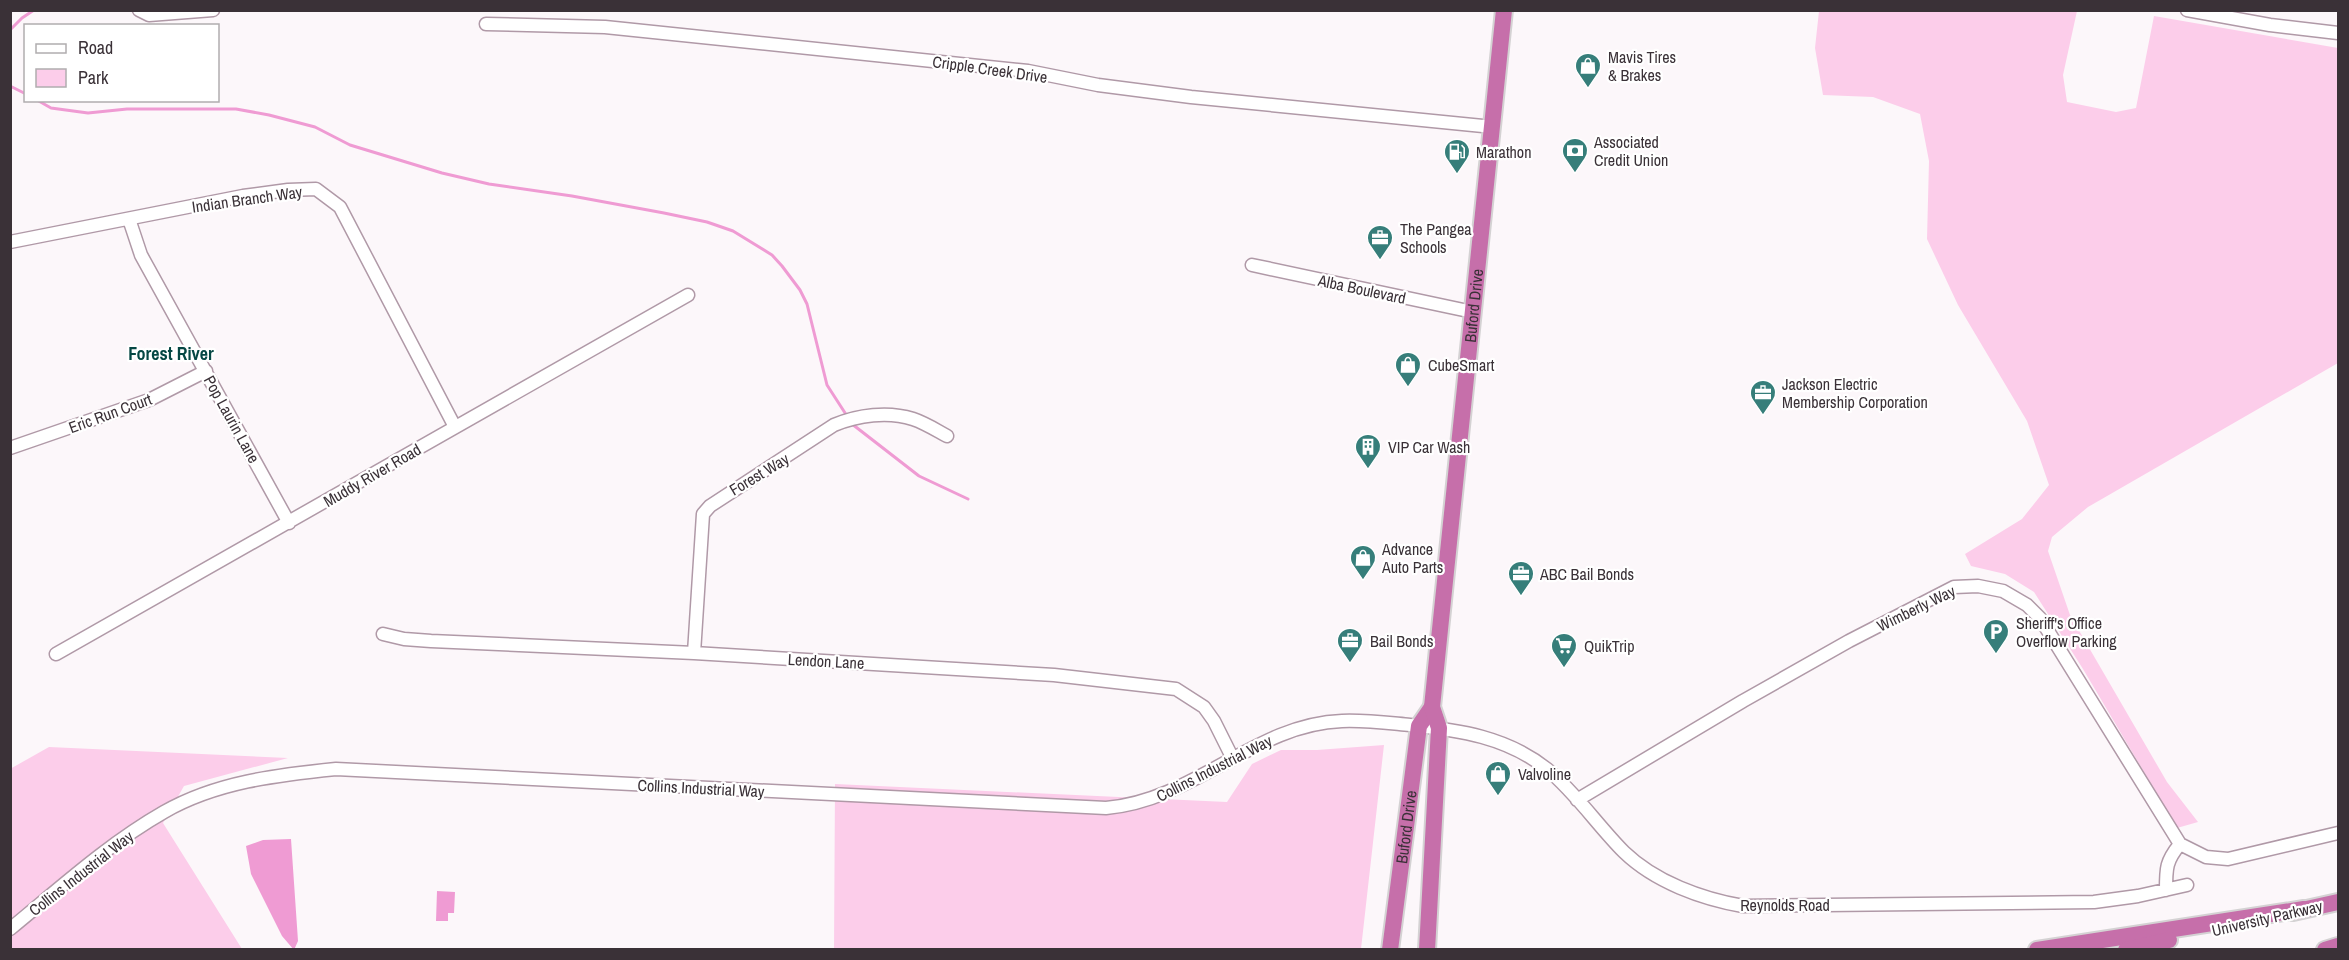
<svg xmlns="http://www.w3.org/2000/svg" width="2349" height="960" font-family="'Archivo Narrow',sans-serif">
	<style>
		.green { fill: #fccdea }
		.water { fill: #ef9bd3 }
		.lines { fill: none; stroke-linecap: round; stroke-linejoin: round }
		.stream { stroke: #ef9bd3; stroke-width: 3 }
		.minor-casing { stroke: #b099a7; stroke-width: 15 }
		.highway-casing { stroke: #d4d2d3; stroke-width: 20 }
		.minor { stroke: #fff; stroke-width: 12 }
		.highway { stroke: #c66faa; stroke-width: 16 }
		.labels { text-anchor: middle; stroke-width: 4.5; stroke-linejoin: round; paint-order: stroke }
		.poi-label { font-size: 16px; fill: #3a3137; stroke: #fff; text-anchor: start }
		.street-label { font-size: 16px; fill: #3a3137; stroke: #fff }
		.neighbourhood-label { font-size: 18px; font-weight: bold; fill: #054744; stroke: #fff }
	</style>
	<rect width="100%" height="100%" fill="#fcf7fa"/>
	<path class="green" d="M 1819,11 L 2077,11 L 2063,75 L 2067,102 L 2116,112 L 2136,108 L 2154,16 L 2338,48 L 2338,363 L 2088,507 L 2052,537 L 2048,551 L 2070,615 L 2167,782 L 2198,822 L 2177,828 L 2083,669 L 2034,592 L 2005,574 L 1971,566 L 1965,554 L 2022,519 L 2049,485 L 2027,421 L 1958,305 L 1927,239 L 1929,161 L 1920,114 L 1873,97 L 1823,95 L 1815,48 Z
		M 1384,745 L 1361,949 L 834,950 L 835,784 L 1227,802 L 1252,764 L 1281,750 L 1317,750 Z
		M 49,747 L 288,758 L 184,786 L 163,823 L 242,949 L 11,949 L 10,769 Z"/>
	<path class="water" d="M 291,839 L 298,941 L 294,950 L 282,936 L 251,874 L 246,846 L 263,840 Z
		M 437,891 L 455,892 L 454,913 L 448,913 L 448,921 L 436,921 Z"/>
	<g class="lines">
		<path class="stream" d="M 10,30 L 22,18 L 34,10
			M 10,86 L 26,94
			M 37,100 L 51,108 L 88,113 L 127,109 L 236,109 L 269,115 L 315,127 L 350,145 L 442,173 L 489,184 L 572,196 L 664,213 L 707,222 L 733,231 L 772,255 L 782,266 L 800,290 L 807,304 L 827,385 L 847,416
			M 852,424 L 919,476 L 968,499"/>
		<defs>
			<path id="minor" d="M 139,10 L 149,15 L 213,10
				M 2187,10 L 2270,25 L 2338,33
				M 486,24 L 605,27 L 1028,71 L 1098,85 L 1191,97 L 1493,127
				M 129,219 L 141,255 L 289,523
				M 10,242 L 243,196 L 288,190 L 316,189 L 340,207 L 455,427
				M 1252,265 L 1473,312
				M 10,448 L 149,400 L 206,371
				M 383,634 L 404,639 L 431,641 L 694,653 L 1054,675 L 1176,689 L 1204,707 L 1214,721 L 1233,759
				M 694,653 L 703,514 L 710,506 L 834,425 C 858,415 888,411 913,419 C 925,423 936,430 947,436
				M 56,654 L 688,295
				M 1577,800 L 1743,701 L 1849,641 L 1954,587 L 1978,586 L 2003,591 L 2027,605 L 2040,618 L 2180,844 L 2206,857 L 2228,859 L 2338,833
				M 2166,890 C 2166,868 2166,861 2180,844
				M 10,929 C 60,888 108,844 164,812 C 216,782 277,775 336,769 L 1106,808 C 1196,800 1255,724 1342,721 C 1365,720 1388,723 1410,725 C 1459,730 1507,737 1547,769 C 1576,793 1598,826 1624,852 C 1655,882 1702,899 1743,906 L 2094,902 L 2138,896 L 2187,885"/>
			<g id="highway">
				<path d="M 2293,912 L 2338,902"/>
				<path id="s1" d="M 1390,950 L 1419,726 L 1432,707"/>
				<path id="s2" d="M 1427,950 L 1439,728 L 1432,707 L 1504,10"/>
				<path d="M 2037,950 L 2304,909"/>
				<path d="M 2126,950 L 2169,940"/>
				<path d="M 2325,950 L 2338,946"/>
			</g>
		</defs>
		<use href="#minor" class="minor-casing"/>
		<use href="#highway" class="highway-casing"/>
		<use href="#minor" class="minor"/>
		<use href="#highway" class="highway"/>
	</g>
	<defs>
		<symbol id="shop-pin" viewBox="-11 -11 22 30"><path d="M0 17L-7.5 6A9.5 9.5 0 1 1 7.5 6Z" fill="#367e7a" stroke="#fff"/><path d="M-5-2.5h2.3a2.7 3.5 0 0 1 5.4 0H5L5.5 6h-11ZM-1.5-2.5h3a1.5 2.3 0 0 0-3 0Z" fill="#fff"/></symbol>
		<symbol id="bank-pin" viewBox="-11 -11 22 30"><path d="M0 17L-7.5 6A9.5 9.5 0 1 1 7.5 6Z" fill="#367e7a" stroke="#fff"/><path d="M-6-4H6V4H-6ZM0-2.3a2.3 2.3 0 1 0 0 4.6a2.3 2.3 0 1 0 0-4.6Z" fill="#fff"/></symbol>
		<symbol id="fuel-pin" viewBox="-11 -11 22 30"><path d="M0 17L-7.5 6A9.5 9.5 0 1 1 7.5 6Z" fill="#367e7a" stroke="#fff"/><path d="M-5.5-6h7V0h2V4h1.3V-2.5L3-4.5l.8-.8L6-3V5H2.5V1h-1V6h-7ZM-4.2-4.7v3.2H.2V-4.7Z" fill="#fff"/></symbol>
		<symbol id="office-pin" viewBox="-11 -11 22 30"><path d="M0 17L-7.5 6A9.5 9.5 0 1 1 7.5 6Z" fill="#367e7a" stroke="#fff"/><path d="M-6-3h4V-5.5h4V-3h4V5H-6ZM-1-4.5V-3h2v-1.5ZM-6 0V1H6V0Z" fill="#fff"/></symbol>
		<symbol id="building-pin" viewBox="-11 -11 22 30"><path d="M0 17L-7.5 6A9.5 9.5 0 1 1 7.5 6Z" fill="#367e7a" stroke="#fff"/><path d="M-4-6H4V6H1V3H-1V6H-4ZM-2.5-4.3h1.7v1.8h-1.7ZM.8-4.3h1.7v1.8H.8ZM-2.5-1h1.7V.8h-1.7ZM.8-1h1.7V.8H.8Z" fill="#fff"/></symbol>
		<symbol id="parking-pin" viewBox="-11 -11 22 30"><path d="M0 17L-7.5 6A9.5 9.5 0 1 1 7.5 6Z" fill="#367e7a" stroke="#fff"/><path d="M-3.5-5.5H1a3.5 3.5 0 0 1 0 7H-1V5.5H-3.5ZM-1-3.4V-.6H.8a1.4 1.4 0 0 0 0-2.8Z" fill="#fff"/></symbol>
		<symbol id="supermarket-pin" viewBox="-11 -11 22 30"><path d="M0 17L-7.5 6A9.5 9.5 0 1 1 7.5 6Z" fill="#367e7a" stroke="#fff"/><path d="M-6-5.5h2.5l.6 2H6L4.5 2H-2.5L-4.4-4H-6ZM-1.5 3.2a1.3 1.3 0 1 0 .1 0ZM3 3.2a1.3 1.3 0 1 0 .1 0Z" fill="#fff"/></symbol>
	</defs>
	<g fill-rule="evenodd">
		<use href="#shop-pin" x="1573" y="51" width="30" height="40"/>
		<use href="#bank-pin" x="1560" y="136" width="30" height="40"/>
		<use href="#fuel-pin" x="1442" y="137" width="30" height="40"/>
		<use href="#office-pin" x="1365" y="223" width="30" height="40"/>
		<use href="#shop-pin" x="1393" y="350" width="30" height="40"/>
		<use href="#office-pin" x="1748" y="378" width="30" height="40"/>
		<use href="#building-pin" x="1353" y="432" width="30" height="40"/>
		<use href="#shop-pin" x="1348" y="543" width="30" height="40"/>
		<use href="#office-pin" x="1506" y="559" width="30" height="40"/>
		<use href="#parking-pin" x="1981" y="617" width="30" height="40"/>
		<use href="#office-pin" x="1335" y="626" width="30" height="40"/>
		<use href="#supermarket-pin" x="1549" y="631" width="30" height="40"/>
		<use href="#shop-pin" x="1483" y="759" width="30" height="40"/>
	</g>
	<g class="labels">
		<g class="poi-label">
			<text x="1608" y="63">Mavis Tires<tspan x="1608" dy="18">&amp; Brakes</tspan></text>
			<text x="1594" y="148">Associated<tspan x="1594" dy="18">Credit Union</tspan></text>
			<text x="1476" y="158">Marathon</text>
			<text x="1400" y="235">The Pangea<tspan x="1400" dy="18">Schools</tspan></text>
			<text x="1428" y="371">CubeSmart</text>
			<text x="1782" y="390">Jackson Electric<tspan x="1782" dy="18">Membership Corporation</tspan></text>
			<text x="1388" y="453">VIP Car Wash</text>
			<text x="1382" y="555">Advance<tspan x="1382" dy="18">Auto Parts</tspan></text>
			<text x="1540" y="580">ABC Bail Bonds</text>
			<text x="2016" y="629">Sheriff's Office<tspan x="2016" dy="18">Overflow Parking</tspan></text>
			<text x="1370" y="647">Bail Bonds</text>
			<text x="1584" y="652">QuikTrip</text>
			<text x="1518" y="780">Valvoline</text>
		</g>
		<g class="street-label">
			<text transform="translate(990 69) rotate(8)" y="6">Cripple Creek Drive</text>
			<text transform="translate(247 199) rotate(-8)" y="6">Indian Branch Way</text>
			<text transform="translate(1362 289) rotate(12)" y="6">Alba Boulevard</text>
			<text dy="6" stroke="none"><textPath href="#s2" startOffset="648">Buford Drive</textPath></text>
			<text transform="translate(110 413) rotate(-20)" y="6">Eric Run Court</text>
			<text transform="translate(232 419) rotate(61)" y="6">Pop Laurin Lane</text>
			<text transform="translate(759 474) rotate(-31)" y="6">Forest Way</text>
			<text transform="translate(372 475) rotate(-30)" y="6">Muddy River Road</text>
			<text transform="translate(1916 608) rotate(-26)" y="6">Wimberly Way</text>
			<text transform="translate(826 661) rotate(3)" y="6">Lendon Lane</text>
			<text transform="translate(1214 768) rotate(-27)" y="6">Collins Industrial Way</text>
			<text transform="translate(701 788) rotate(3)" y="6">Collins Industrial Way</text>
			<text dy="6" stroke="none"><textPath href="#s1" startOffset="124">Buford Drive</textPath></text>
			<text transform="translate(81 873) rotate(-38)" y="6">Collins Industrial Way</text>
			<text x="1785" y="911">Reynolds Road</text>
			<text transform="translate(2267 918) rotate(-13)" y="6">University Parkway</text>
		</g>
		<g class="neighbourhood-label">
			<text x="171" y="360">Forest River</text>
		</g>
	</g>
	<rect width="2349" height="960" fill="none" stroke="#3a3137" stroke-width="24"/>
	<rect x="24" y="24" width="195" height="78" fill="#ffffff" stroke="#b0adaf" stroke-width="1.5"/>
	<rect x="36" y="44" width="30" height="9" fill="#ffffff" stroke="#b0adaf" stroke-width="1.5"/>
	<text x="78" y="54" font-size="18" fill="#3a3137">Road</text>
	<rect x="36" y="69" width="30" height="18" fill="#fccdea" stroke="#b0adaf" stroke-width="1.5"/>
	<text x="78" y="84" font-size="18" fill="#3a3137">Park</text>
</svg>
